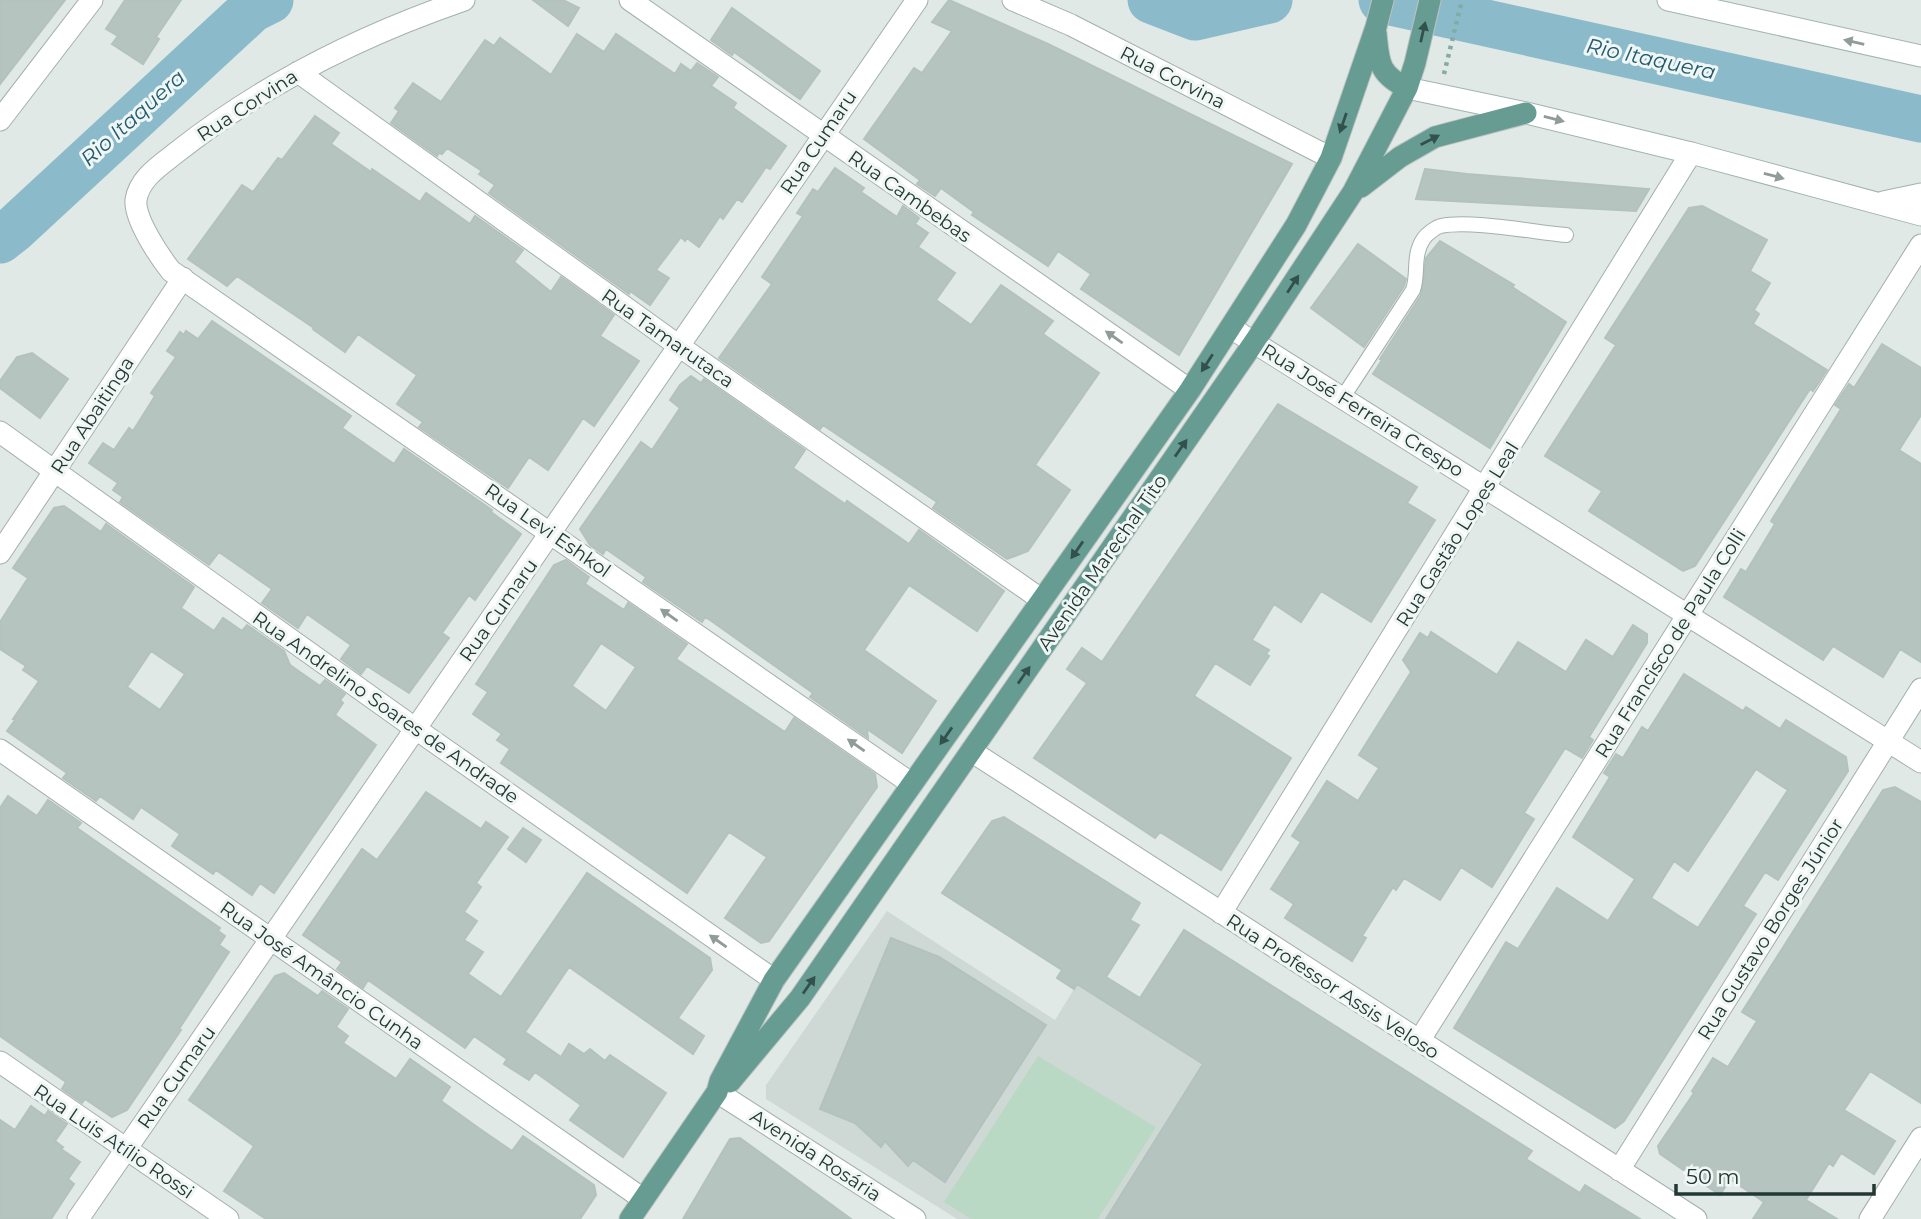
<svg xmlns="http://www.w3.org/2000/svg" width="1921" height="1219" font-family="Montserrat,sans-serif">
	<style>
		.built { fill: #ced9d5 }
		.green { fill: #bad9c5 }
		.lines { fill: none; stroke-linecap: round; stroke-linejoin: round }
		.river { stroke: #8bbbcb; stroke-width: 47 }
		.building { fill: #b5c4bf; stroke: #b3c2bd; stroke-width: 2; fill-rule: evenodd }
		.lane-casing { stroke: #a3b0ad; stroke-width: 16 }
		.street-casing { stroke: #a3b0ad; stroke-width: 23 }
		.secondary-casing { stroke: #a0b4af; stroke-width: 23 }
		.primary-casing { stroke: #bdc3c2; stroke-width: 23 }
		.path { stroke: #82aba2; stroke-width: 4.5; stroke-dasharray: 3.5 5; stroke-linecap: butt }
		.lane { stroke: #fff; stroke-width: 14 }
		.street { stroke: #fff; stroke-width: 21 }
		.secondary { stroke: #fff; stroke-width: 21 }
		.primary { stroke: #679c93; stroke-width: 21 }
		.oneway { fill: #33514c }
		.oneway2 { fill: #909c9a }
		.labels { text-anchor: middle; stroke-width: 6; stroke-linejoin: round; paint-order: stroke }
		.street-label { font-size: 19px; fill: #223834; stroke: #f0f6f4 }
		.water-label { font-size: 21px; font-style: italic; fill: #215b6f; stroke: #f0f6f4 }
	</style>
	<rect width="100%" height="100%" fill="#e0e9e6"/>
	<path class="built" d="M 887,911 L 1055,1020 L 1077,984 L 1322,1140 L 1271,1219 L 957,1219 L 766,1099 L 766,1085 Z"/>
	<path class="green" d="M 1038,1056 L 1156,1127 L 1098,1219 L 971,1219 L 944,1202 Z"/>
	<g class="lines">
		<path class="river" d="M 1151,0 L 1195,17 L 1269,0
			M 1382,0 L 1921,119
			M 0,240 L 14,229 L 252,9 L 270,0"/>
	</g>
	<path class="building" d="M 0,0 L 65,0 L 0,84 Z
		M 125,0 L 181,0 L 156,37 L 159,39 L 143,64 L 112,44 L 118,36 L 106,29 Z
		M 533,0 L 563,0 L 579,8 L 568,26 Z
		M 949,0 L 1048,44 L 1292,164 L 1179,355 L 1081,289 L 1091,274 L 1058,251 L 1048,266 L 972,215 L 974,212 L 941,188 L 935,196 L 917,184 L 920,180 L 864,139 L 914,68 L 922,73 L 952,31 L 932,22 Z
		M 732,8 L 820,71 L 800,99 L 734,52 L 732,55 L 711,40 Z
		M 577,34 L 604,52 L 616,34 L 675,74 L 681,64 L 691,71 L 697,63 L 718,77 L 711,86 L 736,103 L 733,108 L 786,146 L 770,169 L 766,167 L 742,202 L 737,199 L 723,219 L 720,216 L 699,247 L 687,238 L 685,241 L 681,237 L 656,270 L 669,278 L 650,305 L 630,291 L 629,294 L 489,193 L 495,185 L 479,174 L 482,171 L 447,148 L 442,154 L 439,153 L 437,156 L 391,123 L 399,111 L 395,108 L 413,83 L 441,102 L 485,40 L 494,46 L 500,38 L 551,75 Z
		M 315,116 L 339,133 L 331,144 L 371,172 L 372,169 L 420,202 L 426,193 L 470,224 L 475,216 L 523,250 L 514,262 L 551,292 L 561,277 L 614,315 L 600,336 L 639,361 L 594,426 L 583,418 L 548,470 L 529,457 L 508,488 L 419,427 L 423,422 L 397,404 L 417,375 L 358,334 L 345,352 L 313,329 L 314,328 L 237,276 L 227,286 L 188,259 L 242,185 L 253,192 L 278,158 L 282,160 Z
		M 835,168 L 864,188 L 861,192 L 897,217 L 903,206 L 919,218 L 915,224 L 928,233 L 918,247 L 955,273 L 936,300 L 971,325 L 1001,285 L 1053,321 L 1043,334 L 1099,373 L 1035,465 L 1070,490 L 1028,551 L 1007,559 L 933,508 L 937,502 L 823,425 L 820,429 L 719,358 L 772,284 L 762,277 L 803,216 L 797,213 L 813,189 L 818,192 Z
		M 1425,169 L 1467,174 L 1649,189 L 1636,211 L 1416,199 Z
		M 1702,206 L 1767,240 L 1750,271 L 1770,283 L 1754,310 L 1759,314 L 1753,324 L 1827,370 L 1813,391 L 1810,389 L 1695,566 L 1683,571 L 1589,511 L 1602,491 L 1545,456 L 1616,345 L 1605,338 L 1689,208 Z
		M 1440,241 L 1514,285 L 1512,287 L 1566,322 L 1490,448 L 1373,374 L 1382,360 L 1380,359 L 1421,295 L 1426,258 Z
		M 1358,244 L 1406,279 L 1404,286 L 1364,347 L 1311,308 Z
		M 212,321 L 351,416 L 342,428 L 394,464 L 404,449 L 492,510 L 491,512 L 521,534 L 475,600 L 469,595 L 442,633 L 449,638 L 409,693 L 367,666 L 361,674 L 341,659 L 351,645 L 307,614 L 298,628 L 262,603 L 272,589 L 219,552 L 209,565 L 120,502 L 123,497 L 113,490 L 118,483 L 89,463 L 103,443 L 114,450 L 129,428 L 133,431 L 155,396 L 151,393 L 176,357 L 167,351 L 180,332 L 184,335 L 186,331 L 198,339 Z
		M 1882,344 L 1921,368 L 1921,415 L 1899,450 L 1921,464 L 1921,662 L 1900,649 L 1883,677 L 1833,646 L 1823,660 L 1724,597 L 1741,569 L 1746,572 L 1775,524 L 1771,521 L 1841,409 L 1835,405 L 1849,384 L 1854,388 Z
		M 32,353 L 68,379 L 40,418 L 0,388 L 0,381 L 17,357 Z
		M 691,376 L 701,383 L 704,379 L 805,450 L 793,468 L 845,504 L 847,501 L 909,544 L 919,530 L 1004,591 L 977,631 L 909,585 L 864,650 L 936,701 L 902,753 L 867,729 L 868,738 L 810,697 L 813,693 L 710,620 L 705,617 L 702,622 L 643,582 L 646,577 L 606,549 L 603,554 L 590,545 L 580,529 L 641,442 L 652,450 L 680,408 L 670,400 L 680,385 Z
		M 1278,404 L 1417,487 L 1407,503 L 1435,520 L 1371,622 L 1321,591 L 1301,622 L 1274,604 L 1252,640 L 1269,650 L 1266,654 L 1269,656 L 1250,685 L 1215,663 L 1194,696 L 1291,758 L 1221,870 L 1160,832 L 1155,838 L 1034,758 L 1087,683 L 1067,669 L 1082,648 L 1102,662 Z
		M 64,506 L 101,532 L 106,524 L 194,587 L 181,608 L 214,631 L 223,618 L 242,631 L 247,625 L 284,651 L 290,665 L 320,686 L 325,680 L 345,694 L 340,700 L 343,703 L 335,715 L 376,745 L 274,893 L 260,883 L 252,895 L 216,870 L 213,874 L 172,846 L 180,834 L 141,807 L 133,819 L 100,796 L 96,801 L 63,778 L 67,773 L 7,731 L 15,720 L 13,719 L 39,681 L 23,670 L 26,666 L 0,649 L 0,622 L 28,578 L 13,568 L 54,508 ZM 151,651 L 185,674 L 160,710 L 127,687 Z
		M 566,560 L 589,577 L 585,584 L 624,610 L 628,603 L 687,644 L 676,659 L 785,732 L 794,718 L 875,774 L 877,787 L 769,941 L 761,943 L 725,918 L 767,857 L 729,832 L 687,893 L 501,763 L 510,749 L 497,740 L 502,734 L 473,714 L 488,692 L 476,684 L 554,565 ZM 601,643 L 636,667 L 606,711 L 572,686 Z
		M 1633,625 L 1647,634 L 1647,643 L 1589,737 L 1593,740 L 1582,758 L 1565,748 L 1524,813 L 1534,819 L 1492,887 L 1461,867 L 1440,900 L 1404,878 L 1396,890 L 1393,887 L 1362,936 L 1366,938 L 1352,961 L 1285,918 L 1294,904 L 1271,889 L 1301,842 L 1292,836 L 1327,781 L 1358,801 L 1379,768 L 1359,755 L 1411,672 L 1403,660 L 1420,633 L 1428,638 L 1431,632 L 1497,675 L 1518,642 L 1566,672 L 1586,640 L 1613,657 Z
		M 1684,674 L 1743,711 L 1746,707 L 1780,729 L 1786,720 L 1846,757 L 1848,771 L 1778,880 L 1765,872 L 1743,906 L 1756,914 L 1624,1121 L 1615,1128 L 1454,1028 L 1506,942 L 1518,949 L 1557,888 L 1608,921 L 1635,879 L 1573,837 L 1610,777 L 1604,773 L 1616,754 L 1623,758 L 1642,727 L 1648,731 ZM 1756,769 L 1788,790 L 1698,928 L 1651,898 L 1674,861 L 1688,871 Z
		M 1895,787 L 1921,802 L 1921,1103 L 1870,1071 L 1844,1110 L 1895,1141 L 1874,1174 L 1841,1153 L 1833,1166 L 1829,1163 L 1806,1200 L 1837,1219 L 1753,1219 L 1764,1202 L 1730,1179 L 1720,1195 L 1660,1154 L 1658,1146 L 1694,1093 L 1692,1091 L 1713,1058 L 1728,1067 L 1757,1021 L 1742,1012 L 1883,790 Z
		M 426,792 L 481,829 L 486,822 L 508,837 L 476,883 L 481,887 L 464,912 L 477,921 L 464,940 L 483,952 L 468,974 L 501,997 L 587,873 L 710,958 L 712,970 L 678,1018 L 704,1036 L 693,1054 L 569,967 L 525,1032 L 561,1057 L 569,1044 L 584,1054 L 590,1049 L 605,1061 L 610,1055 L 666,1093 L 623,1157 L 570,1120 L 581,1105 L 535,1072 L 529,1080 L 504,1064 L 507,1059 L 474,1036 L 465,1048 L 368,980 L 363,988 L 337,969 L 342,962 L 303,935 L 362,849 L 377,860 Z
		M 8,796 L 37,816 L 48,800 L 81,823 L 77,828 L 207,919 L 220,928 L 218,931 L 225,936 L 219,945 L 229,952 L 179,1029 L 181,1030 L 127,1110 L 112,1117 L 85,1099 L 82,1103 L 62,1089 L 66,1082 L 0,1036 L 0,808 Z
		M 1004,817 L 1140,903 L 1130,920 L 1139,925 L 1106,977 L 1140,998 L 1184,930 L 1532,1151 L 1526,1159 L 1580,1193 L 1585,1185 L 1640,1219 L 1106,1219 L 1203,1064 L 1077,984 L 1074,989 L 1057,978 L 1062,970 L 942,893 L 992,821 Z
		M 523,828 L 541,840 L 526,862 L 508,849 Z
		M 891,938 L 939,957 L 1046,1025 L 945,1182 L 913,1160 L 908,1166 L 885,1141 L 881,1147 L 855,1123 L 820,1109 Z
		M 284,973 L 318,996 L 322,991 L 348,1009 L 336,1027 L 348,1036 L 343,1043 L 396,1079 L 410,1059 L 450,1087 L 441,1101 L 480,1129 L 512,1151 L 523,1136 L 594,1185 L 596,1195 L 580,1219 L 266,1219 L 224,1191 L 254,1146 L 189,1100 L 275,976 Z
		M 31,1106 L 45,1116 L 48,1111 L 67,1124 L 55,1141 L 63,1147 L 61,1149 L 80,1162 L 68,1179 L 74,1184 L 51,1219 L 0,1219 L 0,1120 L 15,1130 Z
		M 740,1138 L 851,1219 L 683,1219 L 730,1139 Z"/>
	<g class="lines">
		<defs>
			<path id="lane" d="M 1343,397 L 1413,290 C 1419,273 1412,255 1424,238 C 1427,234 1436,227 1441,226 C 1471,220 1533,232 1566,235"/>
			<path id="street" d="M 464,0 C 362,35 262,85 177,152 C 162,164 139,178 136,200 C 134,219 160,257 171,271 L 912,784
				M 630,0 L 1190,390
				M 1013,0 L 1071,25 L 1331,158
				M 298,72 L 679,346 L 1042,600
				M 0,120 L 92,0
				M 1231,328 L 1921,762
				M 0,432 L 416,729 L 774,980
				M 0,553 L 183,278
				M 0,750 L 643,1199
				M 971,751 L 1696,1219
				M 1221,913 L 1691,153
				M 1419,1041 L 1921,245
				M 0,1062 L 228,1219
				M 717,1092 L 915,1219
				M 1619,1170 L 1921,689
				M 78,1219 L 917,0
				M 1870,1219 L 1921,1138"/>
			<path id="secondary" d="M 1668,0 L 1921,56
				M 1407,88 L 1526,113 L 1691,153 L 1921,215
				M 1883,202 L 1921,194"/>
			<path id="primary" d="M 1376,33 C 1379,62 1378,74 1407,88
				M 1361,187 L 1400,157 L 1435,137 L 1526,113
				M 730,1082 L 800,998 L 1255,341 L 1353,192 L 1407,88 L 1415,63 L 1430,0
				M 630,1219 L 717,1092 L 720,1081 L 774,980 L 1190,390 L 1296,225 L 1331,158 L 1376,27 L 1383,0"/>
		</defs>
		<use href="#lane" class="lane-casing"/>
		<use href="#street" class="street-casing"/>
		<use href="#secondary" class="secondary-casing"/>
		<use href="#primary" class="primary-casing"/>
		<path class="path" d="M 1444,74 L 1462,0"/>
		<use href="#lane" class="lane"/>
		<use href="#street" class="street"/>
		<use href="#secondary" class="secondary"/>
		<use href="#primary" class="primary"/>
	</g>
	<defs><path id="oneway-solid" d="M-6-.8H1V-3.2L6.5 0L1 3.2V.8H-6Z" transform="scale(1.75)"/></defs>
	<g class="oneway">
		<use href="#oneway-solid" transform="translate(1423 32) rotate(-77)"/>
		<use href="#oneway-solid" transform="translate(1343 123) rotate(109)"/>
		<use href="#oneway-solid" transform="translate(1430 140) rotate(-27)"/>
		<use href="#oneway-solid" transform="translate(1293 284) rotate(-57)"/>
		<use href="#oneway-solid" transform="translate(1207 363) rotate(123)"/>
		<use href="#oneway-solid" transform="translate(1181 448) rotate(-55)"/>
		<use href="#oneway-solid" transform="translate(1077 550) rotate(125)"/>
		<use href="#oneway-solid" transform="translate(1024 675) rotate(-55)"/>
		<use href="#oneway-solid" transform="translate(946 736) rotate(125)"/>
		<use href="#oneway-solid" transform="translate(809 985) rotate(-55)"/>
	</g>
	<g class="oneway2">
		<use href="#oneway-solid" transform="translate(1854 42) rotate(-167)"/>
		<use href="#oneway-solid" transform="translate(1554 119) rotate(14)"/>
		<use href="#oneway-solid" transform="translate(1774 176) rotate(15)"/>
		<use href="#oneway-solid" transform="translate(1114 337) rotate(-145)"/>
		<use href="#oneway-solid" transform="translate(669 615) rotate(-145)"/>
		<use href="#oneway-solid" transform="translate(856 745) rotate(-145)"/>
		<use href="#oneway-solid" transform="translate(718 941) rotate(-145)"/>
	</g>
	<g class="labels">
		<g class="street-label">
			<text transform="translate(1173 77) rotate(27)" y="7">Rua Corvina</text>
			<text transform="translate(247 105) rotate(-33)" y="7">Rua Corvina</text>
			<text transform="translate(818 142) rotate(-56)" y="7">Rua Cumaru</text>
			<text transform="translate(910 196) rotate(35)" y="7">Rua Cambebas</text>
			<text transform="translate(668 338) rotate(35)" y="7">Rua Tamarutaca</text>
			<text transform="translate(1363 410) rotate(32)" y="7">Rua José Ferreira Crespo</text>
			<text transform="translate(92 415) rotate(-57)" y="7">Rua Abaitinga</text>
			<text transform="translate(548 530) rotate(35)" y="7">Rua Levi Eshkol</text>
			<text transform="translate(1457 534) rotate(-58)" y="7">Rua Gastão Lopes Leal</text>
			<text transform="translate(1102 562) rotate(-55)" y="7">Avenida Marechal Tito</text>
			<text transform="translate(498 610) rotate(-55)" y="7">Rua Cumaru</text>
			<text transform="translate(1670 643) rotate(-58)" y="7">Rua Francisco de Paula Colli</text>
			<text transform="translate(386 707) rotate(35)" y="7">Rua Andrelino Soares de Andrade</text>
			<text transform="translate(1770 929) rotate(-58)" y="7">Rua Gustavo Borges Júnior</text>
			<text transform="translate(322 975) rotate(35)" y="7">Rua José Amâncio Cunha</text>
			<text transform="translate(1333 986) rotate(33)" y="7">Rua Professor Assis Veloso</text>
			<text transform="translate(176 1077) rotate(-55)" y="7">Rua Cumaru</text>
			<text transform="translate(114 1141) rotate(34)" y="7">Rua Luis Atílio Rossi</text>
			<text transform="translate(816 1155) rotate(33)" y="7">Avenida Rosária</text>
		</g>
		<g class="water-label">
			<text transform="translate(1651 59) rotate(12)" y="7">Rio Itaquera</text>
			<text transform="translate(133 118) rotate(-42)" y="7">Rio Itaquera</text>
		</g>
	</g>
	<path d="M1676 1184v10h198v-10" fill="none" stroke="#223834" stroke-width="3.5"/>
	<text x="1686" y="1184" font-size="21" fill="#223834" stroke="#f0f6f4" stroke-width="5" paint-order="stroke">50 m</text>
</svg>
